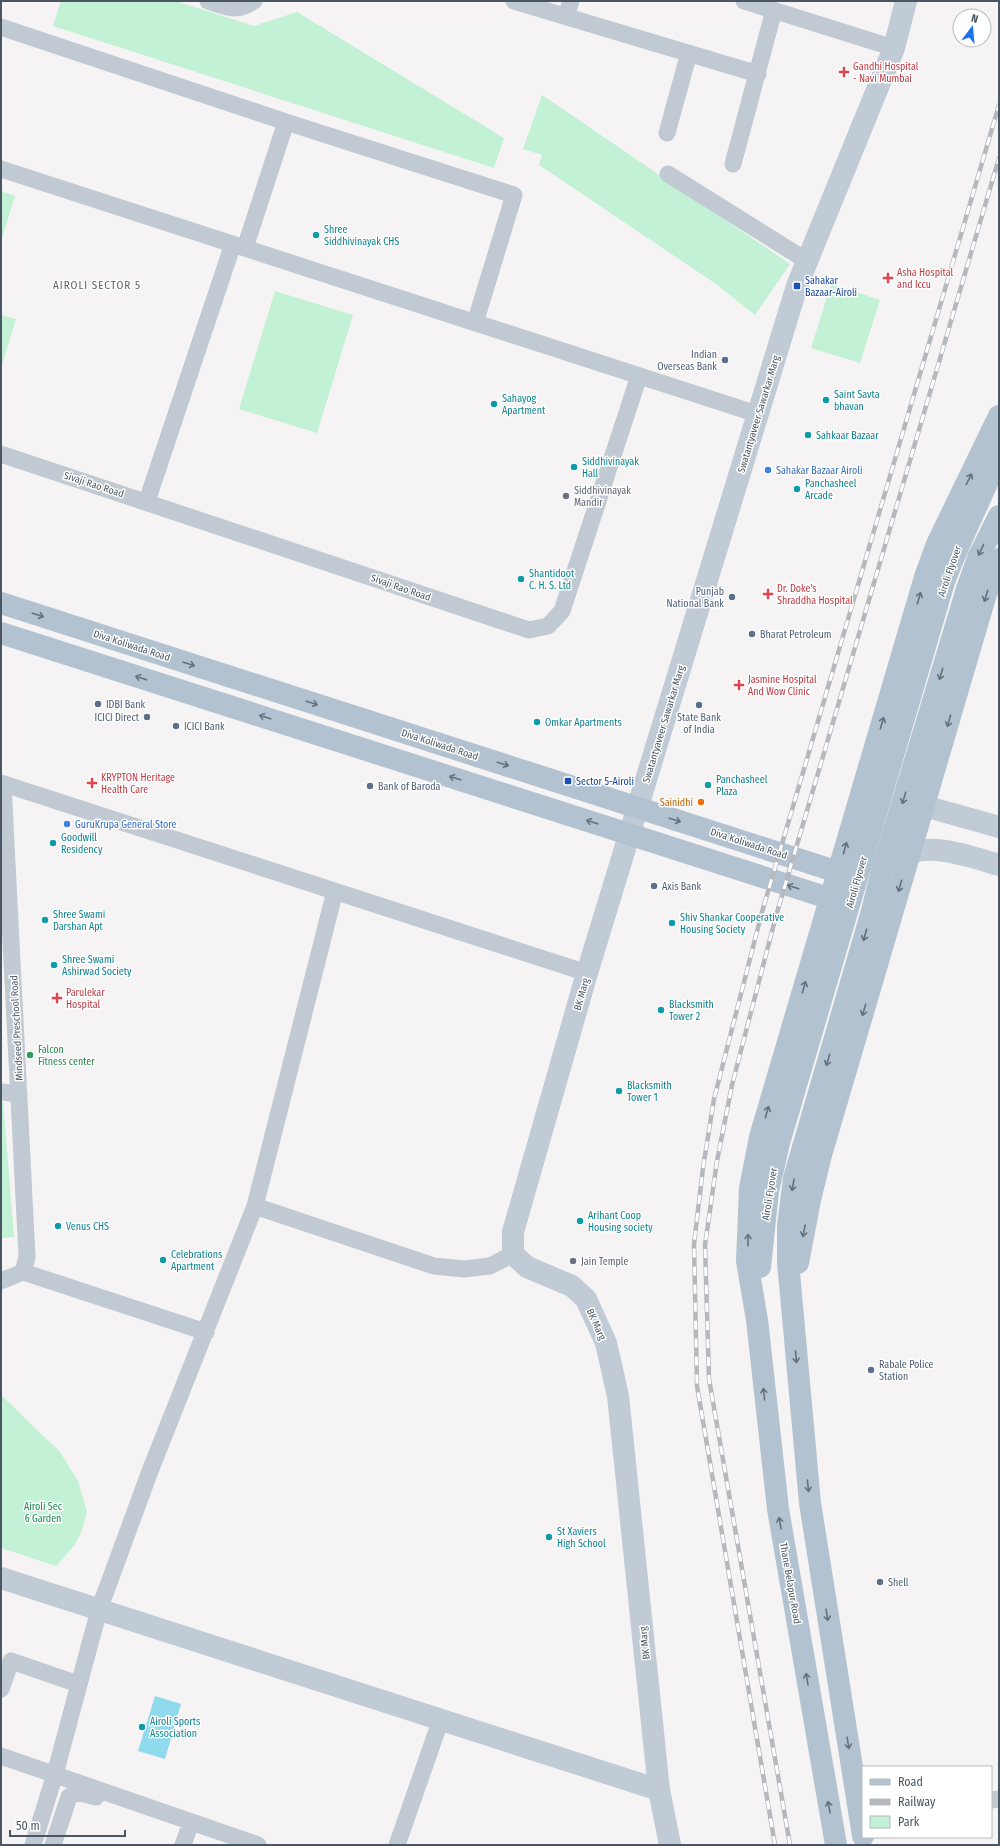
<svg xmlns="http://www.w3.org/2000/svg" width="1000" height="1846" font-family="'Fira Sans Condensed',sans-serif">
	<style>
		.green { fill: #c3f1d5 }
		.water { fill: #90daee }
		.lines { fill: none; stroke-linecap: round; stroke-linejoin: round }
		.street { stroke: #c1cad2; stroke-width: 17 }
		.secondary { stroke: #c1cbd6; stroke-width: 22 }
		.primary { stroke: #b3c2d1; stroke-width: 22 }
		.rail-casing { stroke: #b5b8bd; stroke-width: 4.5 }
		.rail { stroke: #fff; stroke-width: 3; stroke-dasharray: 9; stroke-linecap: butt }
		.primary-bridge { stroke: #b3c2d1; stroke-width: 22 }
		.oneway { stroke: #64717d }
		.health-dot { fill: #e0444e; stroke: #fff; stroke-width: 1.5 }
		.culture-dot { fill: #0f9aa8; stroke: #fff; stroke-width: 1.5 }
		.transit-dot { fill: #1a4fb4; stroke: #fff; stroke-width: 1.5 }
		.service-dot { fill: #5c6f8a; stroke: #fff; stroke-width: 1.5 }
		.shop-dot { fill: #3f7fe0; stroke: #fff; stroke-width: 1.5 }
		.worship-dot { fill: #6b7280; stroke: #fff; stroke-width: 1.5 }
		.food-dot { fill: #e8710a; stroke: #fff; stroke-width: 1.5 }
		.leisure-dot { fill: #2e9e5b; stroke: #fff; stroke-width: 1.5 }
		.labels { text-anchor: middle; stroke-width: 3; stroke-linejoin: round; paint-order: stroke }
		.health-label { font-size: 10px; fill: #be3a42; stroke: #fff; text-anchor: start }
		.culture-label { font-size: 10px; fill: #0d838f; stroke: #fff; text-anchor: start }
		.transit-label { font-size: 10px; fill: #164399; stroke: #fff; text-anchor: start }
		.service-label { font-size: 10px; fill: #4e5e75; stroke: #fff; text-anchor: start }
		.street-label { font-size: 10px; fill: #4a5661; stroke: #fff }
		.shop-label { font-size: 10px; fill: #366cbe; stroke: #fff; text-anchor: start }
		.worship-label { font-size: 10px; fill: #5b616d; stroke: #fff; text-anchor: start }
		.food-label { font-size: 10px; fill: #c56008; stroke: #fff; text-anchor: end }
		.leisure-label { font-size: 10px; fill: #27864d; stroke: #fff; text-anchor: start }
		.park-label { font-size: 10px; fill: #17864f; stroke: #fff }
		.neighbourhood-label { font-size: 11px; letter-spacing: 1px; fill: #5f6368; stroke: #fff }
	</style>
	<rect width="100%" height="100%" fill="#f5f3f3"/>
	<path class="green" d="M 61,1 L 176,1 L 254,26 L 297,12 L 504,138 L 494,168 L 53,26 Z
		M 542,95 L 790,264 L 755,315 L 716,284 L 539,165 L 542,155 L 523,149 Z
		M 1,191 L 15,196 L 1,241 Z
		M 831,284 L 880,300 L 860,363 L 811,348 Z
		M 275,291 L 353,315 L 317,433 L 239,409 Z
		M 1,315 L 16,319 L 1,368 Z
		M 1,1102 L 3,1102 L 14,1237 L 1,1238 Z
		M 1,1395 L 60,1452 L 78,1481 L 87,1512 L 81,1533 L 74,1546 L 56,1566 L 1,1548 Z"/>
	<path class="water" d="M 155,1696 L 181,1704 L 165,1759 L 138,1751 Z"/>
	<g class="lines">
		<path class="street" d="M 208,1 C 227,7 236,13 254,1
			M 514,1 L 758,74
			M 744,1 L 894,48
			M 566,16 L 571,1
			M 1,27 L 286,122 L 514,195 L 475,323
			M 667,133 L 689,53
			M 733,164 L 774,10
			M 1,169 L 757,414
			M 668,174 L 807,261
			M 245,248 L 286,122
			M 1,454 L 529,630 L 548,626 L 562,611 L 639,376
			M 147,501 L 233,244
			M 1,783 L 587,973
			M 3,784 L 27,1257 L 23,1272
			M 1,1092 L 19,1094
			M 255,1206 L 434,1266 L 464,1269 L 490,1266 L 513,1254
			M 1,1281 L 23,1272 L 206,1332
			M 1,1689 L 11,1661 L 78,1684
			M 1,1756 L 258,1845
			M 991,1800 L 999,1799
			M 33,1845 L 55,1774 L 99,1610 L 150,1471 L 255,1206 L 335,891
			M 53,1845 L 69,1797 L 76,1792 L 96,1797
			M 183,1845 L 191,1822
			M 397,1845 L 441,1719"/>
		<path class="secondary" d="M 924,806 L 999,827
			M 894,861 C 924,838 968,856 999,865
			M 1,1578 L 659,1790
			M 670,1845 L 659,1790 L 618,1396 L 606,1343 L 586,1299 L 572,1286 L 527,1267 L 513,1254 L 513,1232 L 587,973 L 797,286 L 894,48 L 906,1"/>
		<path class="primary" d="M 1,603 L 838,872 L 853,872
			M 1,633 L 844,903
			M 879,803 L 944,582 C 960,538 982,498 999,455
			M 798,1263 L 810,1200
			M 760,1267 L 768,1191
			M 863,1836 L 810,1503 L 788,1262 L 788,1226 L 794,1178 L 872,911 L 882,870 L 967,589 L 978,558 L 999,516
			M 836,1845 L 778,1509 L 757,1320 L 747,1261 L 750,1188 L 760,1137 L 925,577 L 937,544 L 999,416"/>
		<defs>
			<path id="rail" d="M 775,1845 L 697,1386 L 694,1244 L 703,1168 L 714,1099 L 762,912 L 999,105
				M 790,1845 L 709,1379 L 705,1245 L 717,1161 L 732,1085 L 776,916 L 999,158"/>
		</defs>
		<use href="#rail" class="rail-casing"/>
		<use href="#rail" class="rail"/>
		<path class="primary-bridge" d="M 768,1191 L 779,1143 L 879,803
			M 810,1200 L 821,1155 L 986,594 L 999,559"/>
	</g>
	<defs><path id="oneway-shaft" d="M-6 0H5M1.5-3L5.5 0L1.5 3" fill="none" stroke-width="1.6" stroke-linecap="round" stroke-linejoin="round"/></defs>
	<g class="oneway">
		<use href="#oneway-shaft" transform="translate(969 479) rotate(-64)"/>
		<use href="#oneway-shaft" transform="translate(981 550) rotate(115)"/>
		<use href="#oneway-shaft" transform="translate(986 596) rotate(107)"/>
		<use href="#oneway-shaft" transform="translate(919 598) rotate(-74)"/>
		<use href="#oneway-shaft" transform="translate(38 615) rotate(18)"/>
		<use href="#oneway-shaft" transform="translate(189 664) rotate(18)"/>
		<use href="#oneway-shaft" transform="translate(941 674) rotate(107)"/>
		<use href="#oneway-shaft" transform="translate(141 678) rotate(-162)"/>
		<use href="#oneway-shaft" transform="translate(312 703) rotate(18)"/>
		<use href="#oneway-shaft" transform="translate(265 717) rotate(-162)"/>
		<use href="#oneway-shaft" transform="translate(949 721) rotate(106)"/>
		<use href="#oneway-shaft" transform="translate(882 723) rotate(-74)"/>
		<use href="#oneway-shaft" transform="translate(503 764) rotate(18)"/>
		<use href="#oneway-shaft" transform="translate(455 778) rotate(-162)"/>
		<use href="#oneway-shaft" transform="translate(904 798) rotate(107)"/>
		<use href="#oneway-shaft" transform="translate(675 820) rotate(18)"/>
		<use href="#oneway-shaft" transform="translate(592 822) rotate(-162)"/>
		<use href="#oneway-shaft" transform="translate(845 848) rotate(-74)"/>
		<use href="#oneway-shaft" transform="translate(900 886) rotate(106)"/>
		<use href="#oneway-shaft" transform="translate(793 887) rotate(-162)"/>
		<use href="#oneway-shaft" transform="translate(865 935) rotate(106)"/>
		<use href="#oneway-shaft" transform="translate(804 987) rotate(-74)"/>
		<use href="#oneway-shaft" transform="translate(864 1010) rotate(106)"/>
		<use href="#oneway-shaft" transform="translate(828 1060) rotate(106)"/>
		<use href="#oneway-shaft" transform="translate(767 1112) rotate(-74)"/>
		<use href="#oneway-shaft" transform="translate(793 1185) rotate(100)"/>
		<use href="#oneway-shaft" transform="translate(804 1231) rotate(101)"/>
		<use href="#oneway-shaft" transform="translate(748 1240) rotate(-89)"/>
		<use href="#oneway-shaft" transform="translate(796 1357) rotate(85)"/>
		<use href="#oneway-shaft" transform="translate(764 1394) rotate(-96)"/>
		<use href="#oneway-shaft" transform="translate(808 1486) rotate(84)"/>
		<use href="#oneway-shaft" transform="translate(780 1523) rotate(-100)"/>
		<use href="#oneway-shaft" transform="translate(827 1615) rotate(81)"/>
		<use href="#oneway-shaft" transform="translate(807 1679) rotate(-100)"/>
		<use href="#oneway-shaft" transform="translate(848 1743) rotate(81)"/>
		<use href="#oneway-shaft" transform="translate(829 1807) rotate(-100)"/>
	</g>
	<g class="health-dot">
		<path d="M842 66h4v4h4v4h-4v4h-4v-4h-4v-4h4z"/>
		<path d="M886 272h4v4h4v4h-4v4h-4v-4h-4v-4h4z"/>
		<path d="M766 588h4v4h4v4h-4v4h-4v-4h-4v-4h4z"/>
		<path d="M737 679h4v4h4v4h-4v4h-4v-4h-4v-4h4z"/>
		<path d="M90 777h4v4h4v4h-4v4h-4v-4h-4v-4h4z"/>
		<path d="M55 992h4v4h4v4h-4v4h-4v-4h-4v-4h4z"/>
	</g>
	<g class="culture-dot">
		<circle cx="316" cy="235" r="4"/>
		<circle cx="826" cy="400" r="4"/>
		<circle cx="494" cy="404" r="4"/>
		<circle cx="808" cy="435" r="4"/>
		<circle cx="574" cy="467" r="4"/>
		<circle cx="797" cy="489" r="4"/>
		<circle cx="521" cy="579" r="4"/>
		<circle cx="537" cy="722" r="4"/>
		<circle cx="708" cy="785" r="4"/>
		<circle cx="53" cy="843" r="4"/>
		<circle cx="45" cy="920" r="4"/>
		<circle cx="672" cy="923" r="4"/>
		<circle cx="54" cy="965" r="4"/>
		<circle cx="661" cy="1010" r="4"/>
		<circle cx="619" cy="1091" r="4"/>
		<circle cx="580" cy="1221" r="4"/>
		<circle cx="58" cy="1226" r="4"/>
		<circle cx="163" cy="1260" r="4"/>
		<circle cx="549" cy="1537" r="4"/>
		<circle cx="142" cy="1727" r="4"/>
	</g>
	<g class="transit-dot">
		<rect x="793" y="282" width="8" height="8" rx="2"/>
		<rect x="564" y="777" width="8" height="8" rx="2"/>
	</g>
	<g class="service-dot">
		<circle cx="725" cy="360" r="4"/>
		<circle cx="732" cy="597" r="4"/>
		<circle cx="752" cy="634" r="4"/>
		<circle cx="98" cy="704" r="4"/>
		<circle cx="699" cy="705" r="4"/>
		<circle cx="147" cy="717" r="4"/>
		<circle cx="176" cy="726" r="4"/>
		<circle cx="370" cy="786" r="4"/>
		<circle cx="654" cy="886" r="4"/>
		<circle cx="871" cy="1370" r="4"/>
		<circle cx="880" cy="1582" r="4"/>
	</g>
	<g class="shop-dot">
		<circle cx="768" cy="470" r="4"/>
		<circle cx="67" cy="824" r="4"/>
	</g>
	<g class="worship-dot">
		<circle cx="566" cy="496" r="4"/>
		<circle cx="573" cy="1261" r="4"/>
	</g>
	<circle class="food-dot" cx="701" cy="802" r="4"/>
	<circle class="leisure-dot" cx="30" cy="1055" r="4"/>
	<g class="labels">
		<g class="health-label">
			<text x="853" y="70">Gandhi Hospital<tspan x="853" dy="12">- Navi Mumbai</tspan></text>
			<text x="897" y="276">Asha Hospital<tspan x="897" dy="12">and Iccu</tspan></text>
			<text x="777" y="592">Dr. Doke's<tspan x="777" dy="12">Shraddha Hospital</tspan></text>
			<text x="748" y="683">Jasmine Hospital<tspan x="748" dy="12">And Wow Clinic</tspan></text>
			<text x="101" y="781">KRYPTON Heritage<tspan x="101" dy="12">Health Care</tspan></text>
			<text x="66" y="996">Parulekar<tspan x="66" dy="12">Hospital</tspan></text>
		</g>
		<g class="culture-label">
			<text x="324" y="233">Shree<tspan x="324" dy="12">Siddhivinayak CHS</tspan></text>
			<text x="834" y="398">Saint Savta<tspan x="834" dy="12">bhavan</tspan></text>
			<text x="502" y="402">Sahayog<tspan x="502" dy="12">Apartment</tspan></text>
			<text x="816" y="439">Sahkaar Bazaar</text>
			<text x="582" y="465">Siddhivinayak<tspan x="582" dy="12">Hall</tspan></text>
			<text x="805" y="487">Panchasheel<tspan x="805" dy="12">Arcade</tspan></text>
			<text x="529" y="577">Shantidoot<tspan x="529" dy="12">C. H. S. Ltd</tspan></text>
			<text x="545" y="726">Omkar Apartments</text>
			<text x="716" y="783">Panchasheel<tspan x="716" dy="12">Plaza</tspan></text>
			<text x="61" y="841">Goodwill<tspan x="61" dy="12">Residency</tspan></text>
			<text x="53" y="918">Shree Swami<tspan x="53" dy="12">Darshan Apt</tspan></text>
			<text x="680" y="921">Shiv Shankar Cooperative<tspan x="680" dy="12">Housing Society</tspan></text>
			<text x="62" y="963">Shree Swami<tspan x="62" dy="12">Ashirwad Society</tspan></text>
			<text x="669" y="1008">Blacksmith<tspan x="669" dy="12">Tower 2</tspan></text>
			<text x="627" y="1089">Blacksmith<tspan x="627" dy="12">Tower 1</tspan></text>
			<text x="588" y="1219">Arihant Coop<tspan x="588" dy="12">Housing society</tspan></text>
			<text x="66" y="1230">Venus CHS</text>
			<text x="171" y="1258">Celebrations<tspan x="171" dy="12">Apartment</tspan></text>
			<text x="557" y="1535">St Xaviers<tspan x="557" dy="12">High School</tspan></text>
			<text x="150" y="1725">Airoli Sports<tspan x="150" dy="12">Association</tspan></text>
		</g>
		<g class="transit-label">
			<text x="805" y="284">Sahakar<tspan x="805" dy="12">Bazaar-Airoli</tspan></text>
			<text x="576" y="785">Sector 5-Airoli</text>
		</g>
		<g class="service-label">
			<text x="717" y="358" text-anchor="end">Indian<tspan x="717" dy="12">Overseas Bank</tspan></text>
			<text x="724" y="595" text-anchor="end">Punjab<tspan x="724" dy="12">National Bank</tspan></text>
			<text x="760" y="638">Bharat Petroleum</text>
			<text x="106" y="708">IDBI Bank</text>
			<text x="139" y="721" text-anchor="end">ICICI Direct</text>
			<text x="699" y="721" text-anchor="middle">State Bank<tspan x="699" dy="12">of India</tspan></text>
			<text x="184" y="730">ICICI Bank</text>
			<text x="378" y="790">Bank of Baroda</text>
			<text x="662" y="890">Axis Bank</text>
			<text x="879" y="1368">Rabale Police<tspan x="879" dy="12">Station</tspan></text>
			<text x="888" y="1586">Shell</text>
		</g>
		<g class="street-label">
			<text transform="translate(758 414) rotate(-73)" y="4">Swatantyaveer Sawarkar Marg</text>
			<text transform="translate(94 484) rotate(18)" y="4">Sivaji Rao Road</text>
			<text transform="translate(949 571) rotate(-71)" y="4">Airoli Flyover</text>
			<text transform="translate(401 587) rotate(19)" y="4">Sivaji Rao Road</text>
			<text transform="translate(132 645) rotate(18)" y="4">Diva Koliwada Road</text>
			<text transform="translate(663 724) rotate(-73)" y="4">Swatantyaveer Sawarkar Marg</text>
			<text transform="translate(440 744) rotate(18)" y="4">Diva Koliwada Road</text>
			<text transform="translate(749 843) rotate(18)" y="4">Diva Koliwada Road</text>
			<text transform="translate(856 882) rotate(-74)" y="4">Airoli Flyover</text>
			<text transform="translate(581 994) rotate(-74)" y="4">BK Marg</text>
			<text transform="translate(16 1028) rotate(-93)" y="4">Mindseed Preschool Road</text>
			<text transform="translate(769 1194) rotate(-81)" y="4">Airoli Flyover</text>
			<text transform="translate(597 1324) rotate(66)" y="4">BK Marg</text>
			<text transform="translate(791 1583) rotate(80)" y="4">Thane Belapur Road</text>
			<text transform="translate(644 1643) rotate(-96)" y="4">BK Marg</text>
		</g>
		<g class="shop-label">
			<text x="776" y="474">Sahakar Bazaar Airoli</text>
			<text x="75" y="828">GuruKrupa General Store</text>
		</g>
		<g class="worship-label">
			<text x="574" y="494">Siddhivinayak<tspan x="574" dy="12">Mandir</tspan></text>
			<text x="581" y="1265">Jain Temple</text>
		</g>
		<g class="food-label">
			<text x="693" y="806">Sainidhi</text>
		</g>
		<g class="leisure-label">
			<text x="38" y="1053">Falcon<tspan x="38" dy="12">Fitness center</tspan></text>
		</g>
		<g class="park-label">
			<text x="43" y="1510">Airoli Sec<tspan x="43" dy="12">6 Garden</tspan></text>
		</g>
		<g class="neighbourhood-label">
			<text x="97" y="289">AIROLI SECTOR 5</text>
		</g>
	</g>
	<rect width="1000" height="1846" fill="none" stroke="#4a5661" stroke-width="4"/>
	<rect x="862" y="1766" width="130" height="72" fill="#ffffff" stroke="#b7bbc0"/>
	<rect x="870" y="1779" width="20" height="6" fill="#b3c2d1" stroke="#b7bbc0"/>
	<text x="898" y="1786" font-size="12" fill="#4a5661">Road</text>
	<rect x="870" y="1799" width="20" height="6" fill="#b5b8bd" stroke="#b7bbc0"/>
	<text x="898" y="1806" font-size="12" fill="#4a5661">Railway</text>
	<rect x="870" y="1816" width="20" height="12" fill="#c3f1d5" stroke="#b7bbc0"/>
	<text x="898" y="1826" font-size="12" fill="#4a5661">Park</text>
	<g transform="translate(972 28) rotate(16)"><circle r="19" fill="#ffffff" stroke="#b7bbc0"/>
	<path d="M0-3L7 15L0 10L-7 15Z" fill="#1a73e8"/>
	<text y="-6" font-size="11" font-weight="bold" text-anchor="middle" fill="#4a5661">N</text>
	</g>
	<path d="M10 1830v6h115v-6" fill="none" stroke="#4a5661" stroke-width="2"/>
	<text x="16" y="1830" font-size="12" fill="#4a5661" stroke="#ffffff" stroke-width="3" paint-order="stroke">50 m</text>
</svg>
